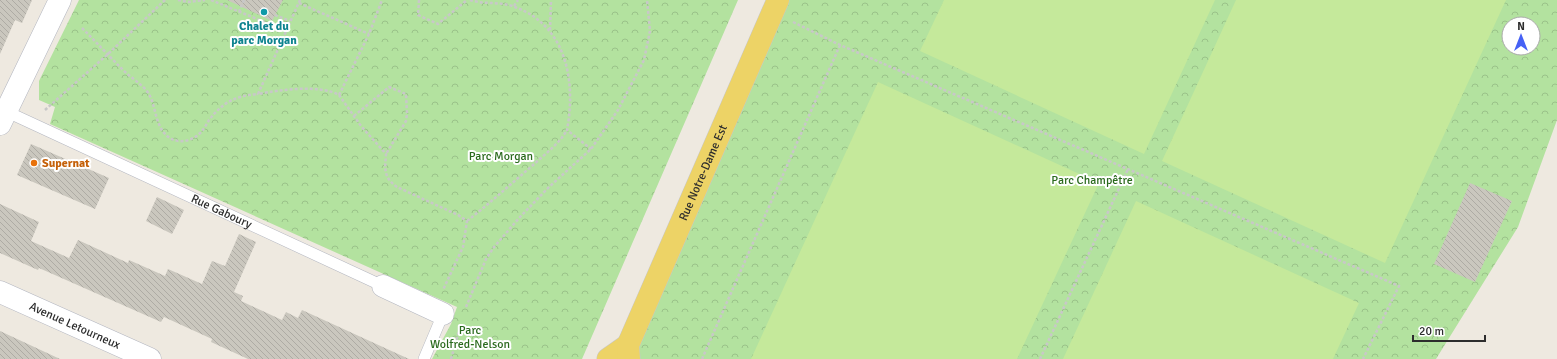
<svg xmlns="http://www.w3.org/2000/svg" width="1557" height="359" font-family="Signika,sans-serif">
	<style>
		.forest { fill: url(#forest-crowns); fill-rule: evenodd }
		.pitch { fill: #c5e99b }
		.building { fill: url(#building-back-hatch) }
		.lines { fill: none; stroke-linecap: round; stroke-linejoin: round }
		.service-casing { stroke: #b3b6c0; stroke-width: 12 }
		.minor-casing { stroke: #b3b6c0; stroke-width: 23 }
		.tertiary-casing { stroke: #b3b6c0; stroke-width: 23 }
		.primary-casing { stroke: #c8c8c8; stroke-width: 23 }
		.path { stroke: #c8c8c8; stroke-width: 2.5; stroke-dasharray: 3 2; stroke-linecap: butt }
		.service { stroke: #fff; stroke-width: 11 }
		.minor { stroke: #fff; stroke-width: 22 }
		.tertiary { stroke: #fff; stroke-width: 22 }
		.primary { stroke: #edd366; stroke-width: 22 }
		.culture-dot { fill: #0f9aa8; stroke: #fff; stroke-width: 1.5 }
		.food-dot { fill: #e8710a; stroke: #fff; stroke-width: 1.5 }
		.labels { text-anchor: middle; stroke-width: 4; stroke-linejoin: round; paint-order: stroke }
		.culture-label { font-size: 12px; font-weight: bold; fill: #0d838f; stroke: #fff }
		.park-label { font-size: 12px; fill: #2a6a1d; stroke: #fff }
		.food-label { font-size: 12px; font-weight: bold; fill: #c56008; stroke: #fff; text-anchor: start }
		.street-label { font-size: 12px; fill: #2d2d2d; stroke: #fff }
	</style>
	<defs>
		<pattern id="forest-crowns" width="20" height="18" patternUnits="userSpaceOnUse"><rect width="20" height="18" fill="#b3e29f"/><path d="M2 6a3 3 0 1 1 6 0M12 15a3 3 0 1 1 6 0" fill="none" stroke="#9ac289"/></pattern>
		<pattern id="building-back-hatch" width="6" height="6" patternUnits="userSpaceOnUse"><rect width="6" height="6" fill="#cac7be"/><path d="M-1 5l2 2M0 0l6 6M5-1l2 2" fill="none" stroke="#aeaba4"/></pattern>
	</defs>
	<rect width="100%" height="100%" fill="#eee9e0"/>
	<path class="forest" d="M 79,0 L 738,0 L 582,359 L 432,359 L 451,324 L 457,307 L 50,124 L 55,107 L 39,100 L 39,81 Z
		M 787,0 L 1557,0 L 1557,120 L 1518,227 L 1436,359 L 628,359 ZM 1509,24 L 1533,24 L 1533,48 L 1509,48 Z"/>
	<path class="pitch" d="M 944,0 L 1215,0 L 1144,154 L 920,51 Z
		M 1236,0 L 1506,0 L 1385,263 L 1162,161 Z
		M 878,82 L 1099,183 L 1017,359 L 751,359 Z
		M 1136,201 L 1359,303 L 1333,359 L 1063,359 Z"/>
	<path class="building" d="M 0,0 L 32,0 L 22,23 L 15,20 L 0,54 Z
		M 227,0 L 283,0 L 272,21 Z
		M 31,144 L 109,178 L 95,209 L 17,175 Z
		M 1470,183 L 1512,201 L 1475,282 L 1434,264 Z
		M 157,197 L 184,210 L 172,234 L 146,221 Z
		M 0,204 L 39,222 L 31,241 L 69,258 L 78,240 L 128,263 L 129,260 L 165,276 L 168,269 L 202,284 L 212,261 L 225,266 L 239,234 L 256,242 L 234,292 L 243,296 L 241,301 L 282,320 L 286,312 L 298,318 L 302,310 L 409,359 L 248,359 L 211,342 L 212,339 L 164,317 L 161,322 L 39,268 L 38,270 L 0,253 Z
		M 0,331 L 60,359 L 0,359 Z"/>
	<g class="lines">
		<defs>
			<g id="service">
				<path id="s1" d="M 3,110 L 383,286"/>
				<path d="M 424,359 L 443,314"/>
			</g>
			<g id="minor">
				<path d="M 383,286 L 443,314"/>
				<path id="s2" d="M 0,292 L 150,359"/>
			</g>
			<path id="tertiary" d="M 0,124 L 60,0"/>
			<g id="primary">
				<path d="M 608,359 L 628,345"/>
				<path id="s3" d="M 629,359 L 628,345 L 778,0"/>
			</g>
		</defs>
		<use href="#service" class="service-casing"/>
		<use href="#minor" class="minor-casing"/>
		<use href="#tertiary" class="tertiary-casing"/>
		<use href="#primary" class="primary-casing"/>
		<path class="path" d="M 178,0 L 188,2 L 205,0
			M 211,0 L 286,31
			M 300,0 L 258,94 C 280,90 319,84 339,95 L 361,126 L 386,154 C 385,169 383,177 397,187 L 458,215 L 467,221 L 463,247 L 443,290
			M 419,0 L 418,15 L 438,24 L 467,0
			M 470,0 C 485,5 501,1 515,7 C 567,26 576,82 567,130 L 591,149
			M 299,3 L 369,34
			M 514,6 L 518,0
			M 239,12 L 244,0
			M 275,15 L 290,21
			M 793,22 L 840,45 L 1399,286 L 1363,359
			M 82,28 C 96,42 109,56 123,70 C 130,77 139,82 146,90 C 157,103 153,123 167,136 C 177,144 189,142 198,135 C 203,131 206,125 209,120 C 223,102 235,96 258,94
			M 550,30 L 551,0
			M 339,95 L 369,34 L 382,0
			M 45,110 L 108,54 L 165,0
			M 354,116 L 389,87 L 406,94 L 407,114 L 406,121 L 386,154
			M 467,221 C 490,203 511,184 533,165 C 545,154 559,144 567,130
			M 466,307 L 486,259 L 494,247 L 520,217 L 549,187 L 591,149 L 618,110 L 644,60 L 650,31 L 647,0
			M 451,359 L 459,331
			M 702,359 L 840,45
			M 1040,359 L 1128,169"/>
		<use href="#service" class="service"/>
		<use href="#minor" class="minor"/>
		<use href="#tertiary" class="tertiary"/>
		<use href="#primary" class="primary"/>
	</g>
	<circle class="culture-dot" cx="264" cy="12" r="4"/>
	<circle class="food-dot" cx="34" cy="163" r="4"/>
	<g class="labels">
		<g class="culture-label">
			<text x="264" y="30">Chalet du<tspan x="264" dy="14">parc Morgan</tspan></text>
		</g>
		<g class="park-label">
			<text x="501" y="160">Parc Morgan</text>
			<text x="1092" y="184">Parc Champêtre</text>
			<text x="470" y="334">Parc<tspan x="470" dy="14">Wolfred-Nelson</tspan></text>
		</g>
		<g class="food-label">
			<text x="42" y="167">Supernat</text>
		</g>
		<g class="street-label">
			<text dy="4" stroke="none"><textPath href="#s3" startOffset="202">Rue Notre-Dame Est</textPath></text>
			<text dy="4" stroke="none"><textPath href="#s1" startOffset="241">Rue Gaboury</textPath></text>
			<text dy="4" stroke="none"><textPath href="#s2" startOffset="82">Avenue Letourneux</textPath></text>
		</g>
	</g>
	<g transform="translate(1521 36)"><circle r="19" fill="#ffffff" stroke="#ababab"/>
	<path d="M0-3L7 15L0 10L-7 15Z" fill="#4661f5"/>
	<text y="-6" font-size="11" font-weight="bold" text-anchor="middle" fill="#2d2d2d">N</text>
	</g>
	<path d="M1413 335v6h72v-6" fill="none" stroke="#2d2d2d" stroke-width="2"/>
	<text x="1419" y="335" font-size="12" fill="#2d2d2d" stroke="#ffffff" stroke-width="3" paint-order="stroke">20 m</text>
</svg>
